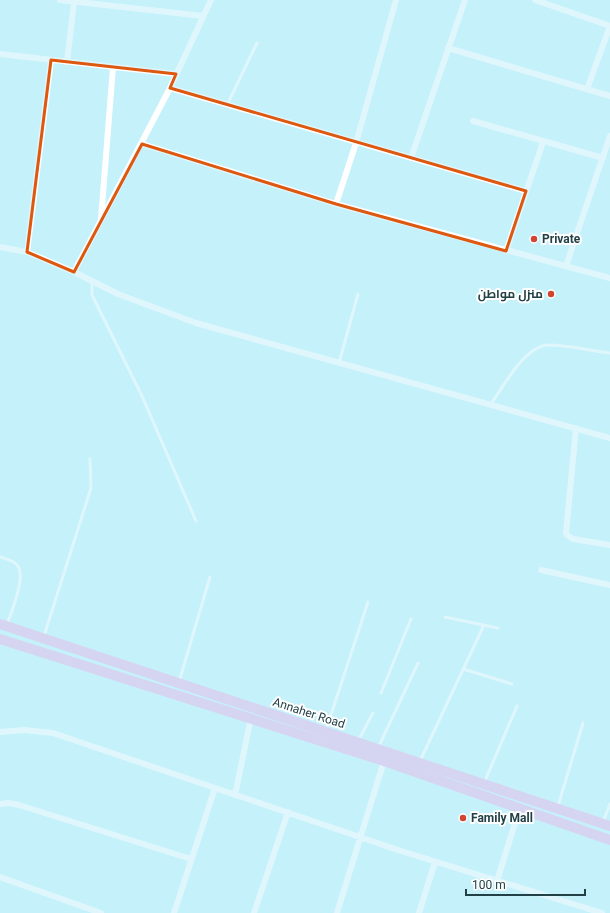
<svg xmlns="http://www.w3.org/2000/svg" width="610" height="913" font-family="Roboto,Cairo,sans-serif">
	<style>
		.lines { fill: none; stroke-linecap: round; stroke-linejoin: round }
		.service { stroke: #fff; stroke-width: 3 }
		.minor { stroke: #fff; stroke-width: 6 }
		.primary { stroke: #ecb4e6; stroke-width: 10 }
		.marked { fill: none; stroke: #de580f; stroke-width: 3; stroke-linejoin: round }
		.poi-dot { fill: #d04430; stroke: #fff; stroke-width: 1.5 }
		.labels { text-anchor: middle; stroke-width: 4; stroke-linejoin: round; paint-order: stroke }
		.poi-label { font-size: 12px; font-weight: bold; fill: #214147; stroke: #fff; text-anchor: start }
		.street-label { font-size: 12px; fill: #214147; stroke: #fff }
	</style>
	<rect width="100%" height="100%" fill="#c5f1fa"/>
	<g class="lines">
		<path class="service" d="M 227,105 L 257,43
			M 92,281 L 92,295 L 142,396 L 196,521
			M 339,363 L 358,294
			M 491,404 C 503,387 525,345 549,345 C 569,345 591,351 610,353
			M 0,557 C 6,559 13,560 17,565 C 27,576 11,612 7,625
			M 445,617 L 498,628
			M 44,636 L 91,488 L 90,459
			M 463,669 L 512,684
			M 179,682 L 210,577
			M 381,693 L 411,619
			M 326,730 L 368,602
			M 358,741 L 373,713
			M 378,748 L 418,663
			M 420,761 L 484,625
			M 484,783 L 517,706
			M 558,806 L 583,723
			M 603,822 L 610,804"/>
		<path class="minor" d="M 60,0 L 203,16
			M 535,0 L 610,26
			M 448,48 L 610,96
			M 0,54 L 176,74
			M 67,62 L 74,2
			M 170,88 L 211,0
			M 587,89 L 610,26
			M 473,121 L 603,158
			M 142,144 L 336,204 L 610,278
			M 411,158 L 465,0
			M 336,204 L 356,143 L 396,0
			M 101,219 L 113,67
			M 0,247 L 27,252 L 74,272 L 118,294 L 196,323 L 610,438
			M 506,251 L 543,142
			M 27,252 L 51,60
			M 566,266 L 610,136
			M 74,272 L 170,88 L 526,191
			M 576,428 L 566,533 L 567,535 L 573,539 L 610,545
			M 541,570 L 610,585
			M 0,732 L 24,730 L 53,733 L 398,850 L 602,913
			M 235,795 L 251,718
			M 0,804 L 8,803 L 19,805 L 191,859
			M 0,877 L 101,913
			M 497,881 L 520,807
			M 174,913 L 215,788
			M 254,913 L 288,812
			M 337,913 L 384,761
			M 419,913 L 435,862"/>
		<path class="primary" d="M 0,624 L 610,826
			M 0,639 L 384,761 L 610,840"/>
	</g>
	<path d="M0 0H610V913H0ZM 51,60 L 176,74 L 170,88 L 526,191 L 506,251 L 336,204 L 142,144 L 74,272 L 27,252 Z" fill="#c5f1fa" fill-opacity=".55" fill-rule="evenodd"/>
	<path class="marked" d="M 51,60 L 176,74 L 170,88 L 526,191 L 506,251 L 336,204 L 142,144 L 74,272 L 27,252 Z"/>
	<g class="poi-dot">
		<circle cx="534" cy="239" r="4"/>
		<circle cx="551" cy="294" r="4"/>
		<circle cx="463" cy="818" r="4"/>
	</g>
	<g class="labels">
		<g class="poi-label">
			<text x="542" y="243">Private</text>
			<text x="543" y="298" text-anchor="end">منزل مواطن</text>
			<text x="471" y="822">Family Mall</text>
		</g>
		<g class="street-label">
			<text transform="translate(309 713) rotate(18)" y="4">Annaher Road</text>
		</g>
	</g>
	<path d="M466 889v6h119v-6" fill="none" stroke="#214147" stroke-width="2"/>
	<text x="472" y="889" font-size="12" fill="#214147" stroke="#ffffff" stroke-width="3" paint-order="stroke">100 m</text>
</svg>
